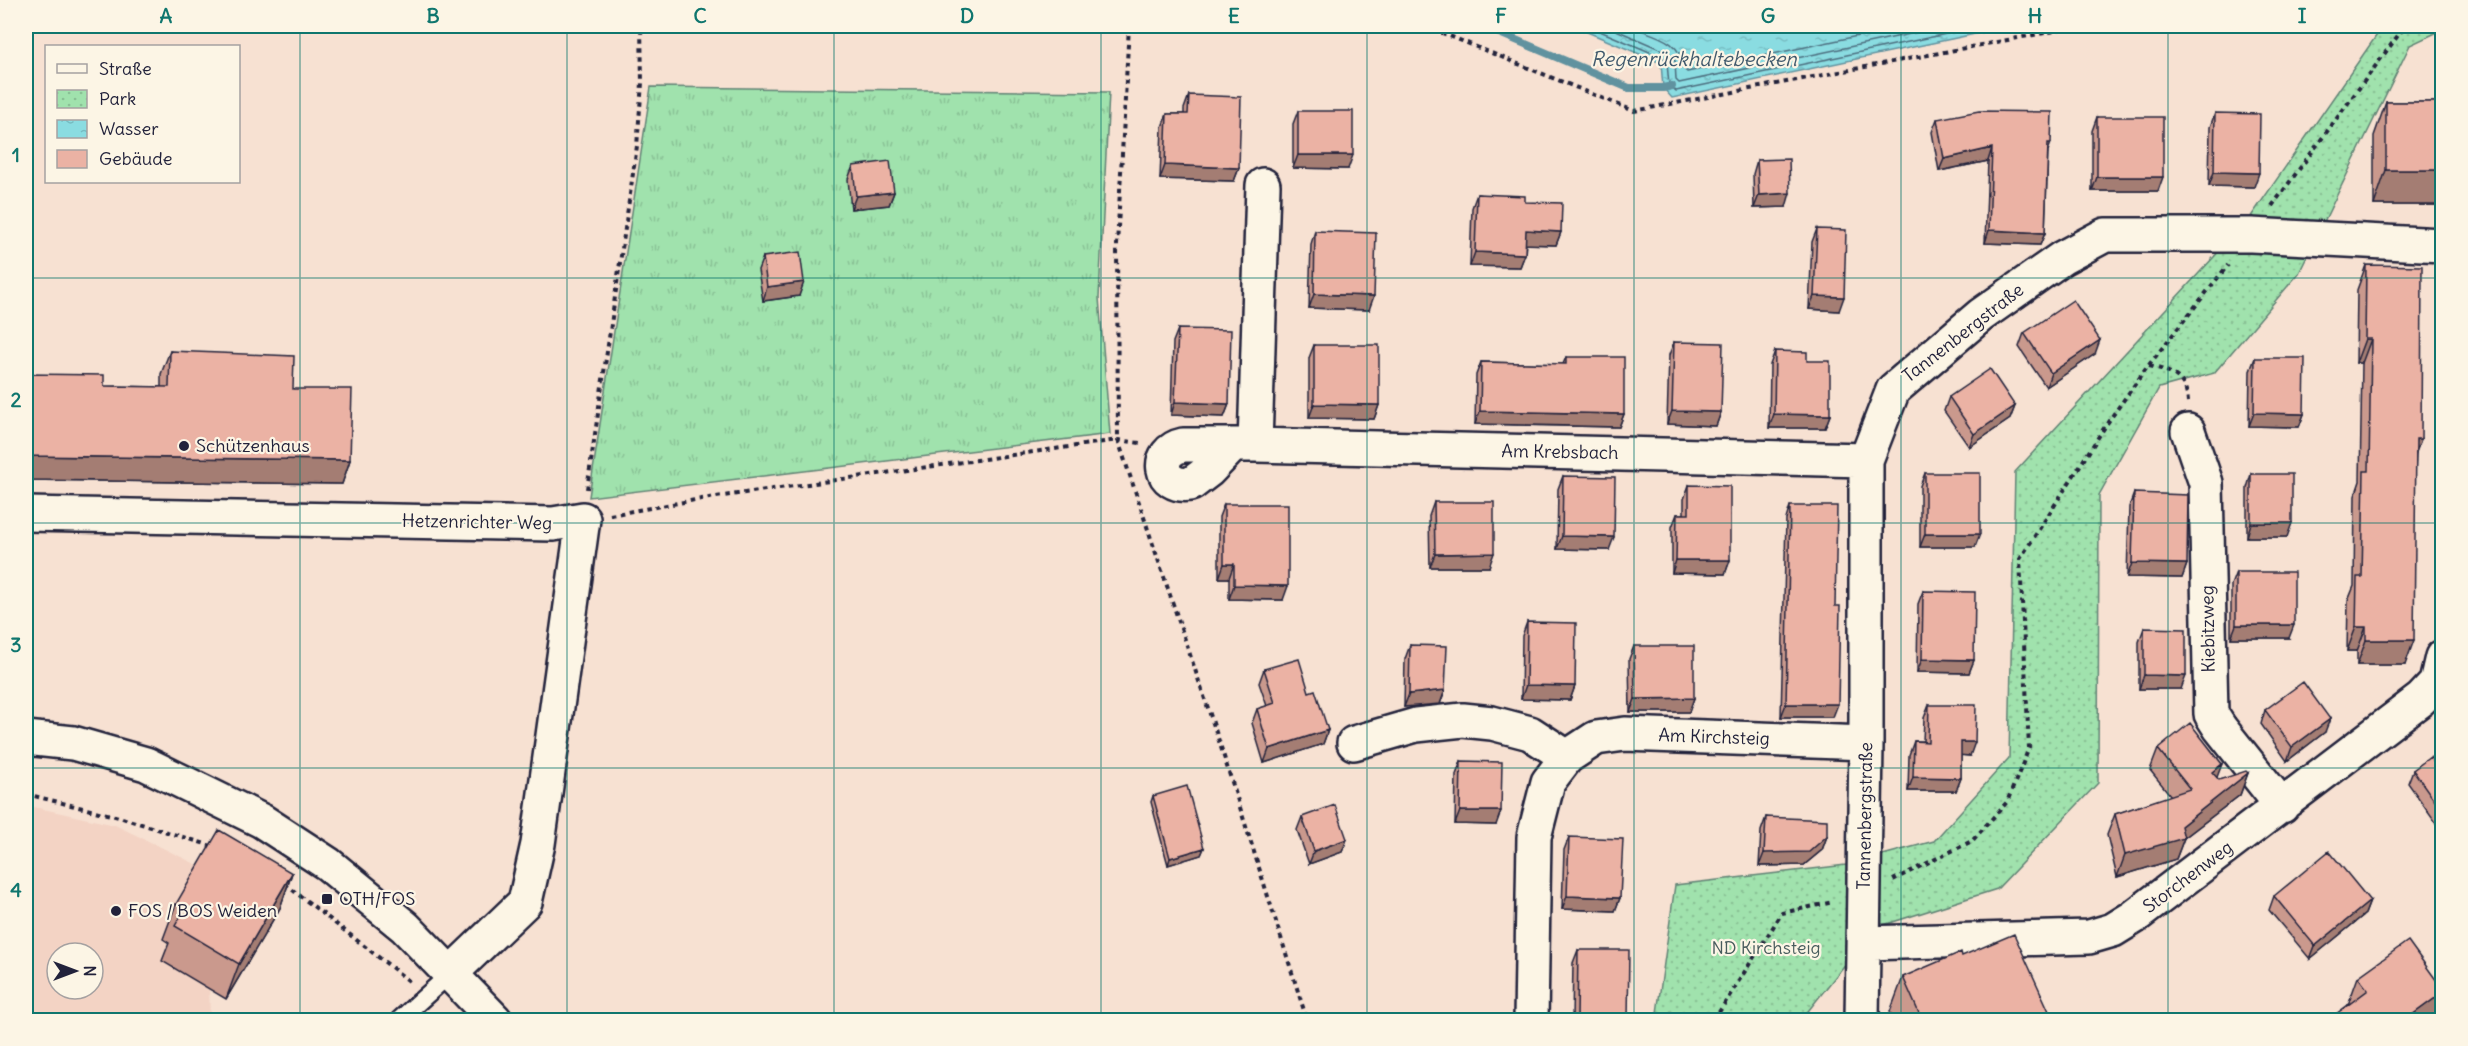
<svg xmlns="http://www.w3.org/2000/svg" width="2468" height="1046" font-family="Delius,sans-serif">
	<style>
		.built { fill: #f3d3c4; fill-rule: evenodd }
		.grass { fill: url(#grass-tufts); stroke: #618274; stroke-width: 1.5 }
		.park { fill: url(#park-dots); stroke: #618274; stroke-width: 1.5 }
		.water { fill: url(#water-ripples); stroke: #60929f; stroke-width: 1.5 }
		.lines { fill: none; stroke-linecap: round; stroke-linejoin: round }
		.shore { stroke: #4c6c7d; stroke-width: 1.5 }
		.stream { stroke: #60929f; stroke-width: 8 }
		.lane-casing { stroke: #22223b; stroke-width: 21 }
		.street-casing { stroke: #22223b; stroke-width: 38 }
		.path { stroke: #22223b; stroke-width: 4; stroke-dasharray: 4.5 4.5; stroke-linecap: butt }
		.lane { stroke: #fcf5e5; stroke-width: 16 }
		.street { stroke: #fcf5e5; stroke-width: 33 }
		.wall { fill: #ca998d; stroke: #22223b; stroke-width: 1.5 }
		.shaded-wall { fill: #a47d73; stroke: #22223b; stroke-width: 1.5 }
		.building { fill: #ebb2a4; stroke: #22223b; stroke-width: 1.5 }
		.grid { fill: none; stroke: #0f766e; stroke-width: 1.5; stroke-opacity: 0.55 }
		.poi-dot { fill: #22223b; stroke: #fcf5e5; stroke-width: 2 }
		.labels { text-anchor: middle; stroke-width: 4.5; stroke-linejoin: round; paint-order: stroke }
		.street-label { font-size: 18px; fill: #22223b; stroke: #fcf5e5 }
		.poi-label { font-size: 18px; fill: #22223b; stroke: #fcf5e5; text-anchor: start }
		.park-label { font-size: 18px; fill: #485c5d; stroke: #fcf5e5 }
		.water-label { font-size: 20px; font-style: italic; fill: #415a6d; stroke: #fcf5e5 }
		.neatline { fill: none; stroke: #0f766e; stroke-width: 2 }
		.grid-label { font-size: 20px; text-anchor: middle; font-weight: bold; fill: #0f766e }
	</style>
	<defs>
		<pattern id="grass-tufts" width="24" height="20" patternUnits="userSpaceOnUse" patternTransform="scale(1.5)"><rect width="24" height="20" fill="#a0e2ad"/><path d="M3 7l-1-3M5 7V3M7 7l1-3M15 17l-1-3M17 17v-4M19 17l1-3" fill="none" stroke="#8ac296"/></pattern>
		<pattern id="park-dots" width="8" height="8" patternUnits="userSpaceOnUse" patternTransform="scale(1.5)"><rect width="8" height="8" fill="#a0e2ad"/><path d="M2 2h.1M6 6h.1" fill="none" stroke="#8ac296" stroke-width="1.8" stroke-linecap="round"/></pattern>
		<pattern id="water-ripples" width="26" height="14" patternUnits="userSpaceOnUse" patternTransform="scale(1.5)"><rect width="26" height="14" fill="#8adce1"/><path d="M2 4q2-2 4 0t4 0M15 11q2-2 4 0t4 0" fill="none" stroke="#77bcc2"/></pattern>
	</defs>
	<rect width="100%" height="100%" fill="#f7e1d2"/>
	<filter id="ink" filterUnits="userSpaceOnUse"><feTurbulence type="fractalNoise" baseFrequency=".0167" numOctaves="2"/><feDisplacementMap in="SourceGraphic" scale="12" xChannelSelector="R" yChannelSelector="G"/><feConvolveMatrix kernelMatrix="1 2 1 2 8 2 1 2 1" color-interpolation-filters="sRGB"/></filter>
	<g filter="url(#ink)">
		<path class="built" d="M 26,807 L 34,807 L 115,825 L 206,869 L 210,1020 L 26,1020 ZM 57,953 L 93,953 L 93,989 L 57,989 Z"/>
		<path class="grass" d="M 651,87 L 1109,92 L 1099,298 L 1110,434 L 589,497 Z"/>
		<path class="park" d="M 2383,26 L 2442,26 L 2442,30 L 2410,45 L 2299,273 L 2214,373 L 2159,388 L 2099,495 L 2098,783 L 1997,889 L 1874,928 L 1801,1020 L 1656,1020 L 1675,885 L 1846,865 L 1934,841 L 2009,758 L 2015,472 L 2250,218 Z"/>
		<path class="water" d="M 1573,26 L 2013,26 L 1672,98 L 1663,88 L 1661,63 Z"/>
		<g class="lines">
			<path class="shore" d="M 1588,26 L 1664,58 L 1667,63 L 1669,85 L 1676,91 L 1984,26
				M 1607,26 L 1669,53 L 1675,61 L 1676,80 L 1679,83 L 1948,26
				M 1630,26 C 1654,36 1682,39 1684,69 L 1687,72 L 1905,26"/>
			<path class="stream" d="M 1483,26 L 1629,88 L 1663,88 L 1672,86"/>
			<defs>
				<path id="lane" d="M 399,1020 L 451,973"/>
				<path id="street" d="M 2188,431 L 2206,483 L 2211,714 L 2220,728 L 2282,806
					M 1233,445 L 1208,471 L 1191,484 C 1158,489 1154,451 1183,445 L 1255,445 L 1866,460
					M 1255,445 L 1263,185
					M 26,514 L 553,524 L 583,519 L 538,844 L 525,902 L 451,973
					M 26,738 L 73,743 L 146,764 L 262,821 L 328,864 L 405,927 L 495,1020
					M 1354,743 L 1416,725 L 1463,720 L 1492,723 L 1530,733 L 1567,757 L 1596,738 L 1625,734 L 1866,743
					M 1864,943 L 2089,937 L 2113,930 L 2134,917 L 2421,699 L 2436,683 L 2442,657
					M 1531,1020 L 1534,837 L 1548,782 L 1567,757
					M 1862,1020 L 1866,743 L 1866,460 L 1893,390 L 1981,315 L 2062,258 L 2105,235 L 2251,235 L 2442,245"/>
			</defs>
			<use href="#lane" class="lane-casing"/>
			<use href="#street" class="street-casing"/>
			<path class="path" d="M 1129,26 L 1117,245 L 1118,440 L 1219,741 L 1307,1020
				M 1425,26 L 1634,111 L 2081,26
				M 2272,206 L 2405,26
				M 2149,366 C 2171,371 2187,377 2188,403
				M 587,489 L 637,146 L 642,83 L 641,26
				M 610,515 L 695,500 L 1118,440 L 1140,443
				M 26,794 L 119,817 L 215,847
				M 1893,880 L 1972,841 L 2007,802 L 2029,748 L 2020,559 L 2108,422 L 2148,366 L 2228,265
				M 285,884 L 409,981
				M 1714,1020 L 1782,913 L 1833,902"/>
			<use href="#lane" class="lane"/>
			<use href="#street" class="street"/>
		</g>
		<path class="wall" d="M 1189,95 L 1239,168 L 1234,181 L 1160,179 L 1162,127 L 1167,114 L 1184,114 L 1184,109 Z
			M 2386,102 L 2442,102 L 2442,205 L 2374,205 L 2374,136 Z
			M 1298,111 L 1348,169 L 1293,168 L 1293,124 Z
			M 2215,113 L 2254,187 L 2209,186 L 2210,127 Z
			M 2097,117 L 2158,191 L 2092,191 L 2092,131 Z
			M 1937,119 L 2051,143 L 2048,151 L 2045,233 L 2040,245 L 1985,243 L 1988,161 L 1939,171 L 1932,132 Z
			M 1757,160 L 1786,207 L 1754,208 L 1753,174 Z
			M 853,166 L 894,192 L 889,205 L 851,209 L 848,179 Z
			M 1477,194 L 1525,202 L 1561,232 L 1556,245 L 1526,244 L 1525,254 L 1520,267 L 1470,266 L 1472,208 Z
			M 1817,229 L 1839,311 L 1809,309 L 1812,242 Z
			M 1315,231 L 1369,310 L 1309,308 L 1311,244 Z
			M 763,257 L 799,296 L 763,301 L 758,270 Z
			M 2366,265 L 2421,439 L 2416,452 L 2405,665 L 2357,665 L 2357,651 L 2347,651 L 2348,601 L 2354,586 L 2355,496 L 2360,481 L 2362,363 L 2356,363 L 2357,290 Z
			M 1178,329 L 1229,404 L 1224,417 L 1171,415 L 1173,342 Z
			M 2024,333 L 2095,354 L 2046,387 L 2019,347 Z
			M 1674,342 L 1721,412 L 1716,426 L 1667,424 L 1669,355 Z
			M 1314,345 L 1379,405 L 1374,419 L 1309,418 L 1309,358 Z
			M 170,351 L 293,389 L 350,460 L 342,484 L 26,480 L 26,374 L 104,386 L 161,387 L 161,374 Z
			M 1775,351 L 1807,361 L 1830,415 L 1825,428 L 1769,428 L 1770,365 Z
			M 1566,357 L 1624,414 L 1619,427 L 1475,424 L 1476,375 L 1481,362 L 1563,364 Z
			M 2255,358 L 2304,414 L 2299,427 L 2249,426 L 2250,371 Z
			M 1949,397 L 2015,406 L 2010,419 L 1969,447 L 1944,411 Z
			M 1925,473 L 1975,547 L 1920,547 L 1920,486 Z
			M 2251,474 L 2287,537 L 2247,537 L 2247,488 Z
			M 1563,476 L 1609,550 L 1557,549 L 1558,489 Z
			M 1689,485 L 1730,560 L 1725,574 L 1672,573 L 1672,527 L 1677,514 L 1684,514 L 1684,499 Z
			M 2134,493 L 2187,564 L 2182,578 L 2127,577 L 2129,507 Z
			M 1434,502 L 1489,567 L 1430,567 L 1429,516 Z
			M 1224,504 L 1283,600 L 1229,599 L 1229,578 L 1219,578 L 1219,517 Z
			M 1790,506 L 1833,717 L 1781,717 L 1786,519 Z
			M 2236,572 L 2289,638 L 2231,638 L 2231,585 Z
			M 1923,591 L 1974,660 L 1969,673 L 1917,672 L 1918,604 Z
			M 1527,622 L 1575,686 L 1570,700 L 1521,699 L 1522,636 Z
			M 2144,628 L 2181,689 L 2139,689 L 2139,642 Z
			M 1410,645 L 1445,690 L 1440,704 L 1404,707 L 1405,659 Z
			M 1634,646 L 1694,698 L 1689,712 L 1630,712 L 1629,659 Z
			M 1264,669 L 1309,692 L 1328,730 L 1323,744 L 1264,763 L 1252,723 L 1257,709 L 1267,706 L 1259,683 Z
			M 1929,705 L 1970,756 L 1961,755 L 1961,778 L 1956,791 L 1908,791 L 1909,755 L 1914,741 L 1923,741 L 1924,718 Z
			M 2265,710 L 2325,732 L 2287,761 L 2261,724 Z
			M 2158,749 L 2217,778 L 2219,780 L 2248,773 L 2240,795 L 2184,838 L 2176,859 L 2117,877 L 2107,835 L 2115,814 L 2171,796 L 2150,770 Z
			M 1461,761 L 1496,825 L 1455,824 L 1456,775 Z
			M 2413,770 L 2442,774 L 2442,831 L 2408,783 Z
			M 1153,796 L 1204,848 L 1201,855 L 1168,865 L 1151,802 Z
			M 1302,817 L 1347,839 L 1342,852 L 1309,864 L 1297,830 Z
			M 1766,817 L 1827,836 L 1822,850 L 1804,865 L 1759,866 L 1761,831 Z
			M 1569,837 L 1620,898 L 1615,911 L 1562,909 L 1564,850 Z
			M 292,873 L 280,908 L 226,999 L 162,961 L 169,943 L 163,939 L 176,904 Z
			M 2274,896 L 2370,901 L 2365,914 L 2310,959 L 2269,910 Z
			M 1578,950 L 1628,1020 L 1572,1020 L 1573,963 Z
			M 1962,956 L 2053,1020 L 1894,1020 L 1890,1012 L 1903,977 Z
			M 2358,977 L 2434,1020 L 2348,1005 Z"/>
		<path class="shaded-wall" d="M 1992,148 L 1988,161 L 1939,171 L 1944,159 Z
			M 1298,155 L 1353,155 L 1348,169 L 1293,168 Z
			M 1165,165 L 1239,168 L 1234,181 L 1160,179 Z
			M 2386,170 L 2442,170 L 2442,205 L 2374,205 Z
			M 2214,172 L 2259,173 L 2254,187 L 2209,186 Z
			M 2097,177 L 2163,177 L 2158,191 L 2092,191 Z
			M 894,192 L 889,205 L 851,209 L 856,196 Z
			M 1790,193 L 1786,207 L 1754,208 L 1759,195 Z
			M 1526,230 L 1561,232 L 1556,245 L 1521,244 Z
			M 1989,230 L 2045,233 L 2040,245 L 1985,243 Z
			M 1475,252 L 1525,254 L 1520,267 L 1470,266 Z
			M 804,282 L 799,296 L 763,301 L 767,287 Z
			M 1314,294 L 1374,296 L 1369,310 L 1309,308 Z
			M 1814,296 L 1844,297 L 1839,311 L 1809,309 Z
			M 2365,339 L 2371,339 L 2362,363 L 2356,363 Z
			M 2100,340 L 2095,354 L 2046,387 L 2051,373 Z
			M 1175,402 L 1229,404 L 1224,417 L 1171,415 Z
			M 1314,404 L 1379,405 L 1374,419 L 1309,418 Z
			M 2015,406 L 2010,419 L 1969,447 L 1974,434 Z
			M 1480,411 L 1624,414 L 1619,427 L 1475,424 Z
			M 1672,411 L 1721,412 L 1716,426 L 1667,424 Z
			M 2254,413 L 2304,414 L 2299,427 L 2249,426 Z
			M 1774,414 L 1830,415 L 1825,428 L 1769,428 Z
			M 2416,439 L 2421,439 L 2412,463 Z
			M 26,456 L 350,460 L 342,484 L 26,480 Z
			M 2251,523 L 2292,523 L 2287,537 L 2247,537 Z
			M 1925,534 L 1980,534 L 1975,547 L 1920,547 Z
			M 1562,536 L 1614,537 L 1609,550 L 1557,549 Z
			M 1494,553 L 1489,567 L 1430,567 L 1435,554 Z
			M 1676,560 L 1730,560 L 1725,574 L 1672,573 Z
			M 2132,563 L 2187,564 L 2182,578 L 2127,577 Z
			M 1224,564 L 1234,564 L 1229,578 L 1219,578 Z
			M 1234,585 L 1288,586 L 1283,600 L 1229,599 Z
			M 2236,625 L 2294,625 L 2289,638 L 2231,638 Z
			M 2356,627 L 2366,627 L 2357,651 L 2347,651 Z
			M 2366,640 L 2414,640 L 2405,665 L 2357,665 Z
			M 1922,659 L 1974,660 L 1969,673 L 1917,672 Z
			M 2144,675 L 2186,676 L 2181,689 L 2139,689 Z
			M 1526,685 L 1575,686 L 1570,700 L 1521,699 Z
			M 1445,690 L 1440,704 L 1404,707 L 1409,694 Z
			M 1694,698 L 1689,712 L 1630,712 L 1635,699 Z
			M 1786,704 L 1838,704 L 1833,717 L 1781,717 Z
			M 2330,719 L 2325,732 L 2287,761 L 2292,747 Z
			M 1328,730 L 1323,744 L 1264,763 L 1269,749 Z
			M 1961,742 L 1975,742 L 1970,756 L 1956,755 Z
			M 2222,764 L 2214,785 L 2212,772 Z
			M 2248,773 L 2240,795 L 2184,838 L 2176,859 L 2117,877 L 2125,855 L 2181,826 Z
			M 1913,777 L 1961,778 L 1956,791 L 1908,791 Z
			M 1460,811 L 1501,811 L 1496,825 L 1455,824 Z
			M 1827,836 L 1822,850 L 1804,865 L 1759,866 L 1764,853 Z
			M 1347,839 L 1342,852 L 1309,864 L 1314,851 Z
			M 1204,848 L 1201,855 L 1168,865 L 1170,858 Z
			M 292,873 L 280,908 L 226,999 L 239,964 Z
			M 1567,896 L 1620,898 L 1615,911 L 1562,909 Z
			M 2370,901 L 2365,914 L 2310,959 L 2315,946 Z
			M 2442,993 L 2442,996 L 2434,1020 L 2405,1020 Z"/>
		<path class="building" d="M 1189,95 L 1241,97 L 1239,168 L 1165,165 L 1167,114 L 1188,114 Z
			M 2386,102 L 2442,102 L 2442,170 L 2386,170 Z
			M 1298,111 L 1353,111 L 1353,155 L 1298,155 Z
			M 1979,111 L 2052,112 L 2051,143 L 2048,143 L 2045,233 L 1989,230 L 1992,148 L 1944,159 L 1937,119 Z
			M 2215,113 L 2260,114 L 2259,173 L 2214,172 Z
			M 2097,117 L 2163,117 L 2163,177 L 2097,177 Z
			M 1789,159 L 1790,193 L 1759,195 L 1757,160 Z
			M 890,161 L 894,192 L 856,196 L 853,166 Z
			M 1477,194 L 1525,196 L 1525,202 L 1562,203 L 1561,232 L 1526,230 L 1525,254 L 1475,252 Z
			M 1817,229 L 1846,230 L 1844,297 L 1814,296 Z
			M 1315,231 L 1376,233 L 1374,296 L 1314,294 Z
			M 800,252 L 804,282 L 767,287 L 763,257 Z
			M 2366,265 L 2422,266 L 2421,439 L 2416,439 L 2414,640 L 2366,640 L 2366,627 L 2356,627 L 2357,577 L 2362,577 L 2364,471 L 2369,471 L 2371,339 L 2365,339 Z
			M 2073,300 L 2100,340 L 2051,373 L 2024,333 Z
			M 1178,329 L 1231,330 L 1229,404 L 1175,402 Z
			M 1674,342 L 1723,343 L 1721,412 L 1672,411 Z
			M 1314,345 L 1379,345 L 1379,405 L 1314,404 Z
			M 170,351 L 294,356 L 293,389 L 352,389 L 350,460 L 26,456 L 26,374 L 104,375 L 104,386 L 169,387 Z
			M 1775,351 L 1807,352 L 1807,361 L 1830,361 L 1830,415 L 1774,414 Z
			M 1566,357 L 1624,357 L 1624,414 L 1480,411 L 1481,362 L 1566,364 Z
			M 2255,358 L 2305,358 L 2304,414 L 2254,413 Z
			M 1990,369 L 2015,406 L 1974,434 L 1949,397 Z
			M 1925,473 L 1980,473 L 1980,534 L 1925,534 Z
			M 2251,474 L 2292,474 L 2292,523 L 2251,523 Z
			M 1563,476 L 1615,477 L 1614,537 L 1562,536 Z
			M 1689,485 L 1730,486 L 1730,560 L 1676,560 L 1677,514 L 1689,514 Z
			M 2134,493 L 2188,495 L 2187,564 L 2132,563 Z
			M 1434,502 L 1494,502 L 1494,553 L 1435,554 Z
			M 1224,504 L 1288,504 L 1288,586 L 1234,585 L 1234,564 L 1224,564 Z
			M 1790,506 L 1837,506 L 1835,606 L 1840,606 L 1838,704 L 1786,704 Z
			M 2236,572 L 2294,572 L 2294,625 L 2236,625 Z
			M 1923,591 L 1975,592 L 1974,660 L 1922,659 Z
			M 1527,622 L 1576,623 L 1575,686 L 1526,685 Z
			M 2144,628 L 2186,629 L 2186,676 L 2144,675 Z
			M 1410,645 L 1447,646 L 1445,690 L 1409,694 Z
			M 1634,646 L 1694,646 L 1694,698 L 1635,699 Z
			M 1299,659 L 1309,692 L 1315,690 L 1328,730 L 1269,749 L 1257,709 L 1275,703 L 1264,669 Z
			M 2303,682 L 2330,719 L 2292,747 L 2265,710 Z
			M 1929,705 L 1976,705 L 1975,742 L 1961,742 L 1961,778 L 1913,777 L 1914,741 L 1928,742 Z
			M 2190,723 L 2222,764 L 2212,772 L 2219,780 L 2246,771 L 2248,773 L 2181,826 L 2184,838 L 2125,855 L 2115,814 L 2190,789 L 2158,749 Z
			M 2430,757 L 2442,774 L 2442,811 L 2413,770 Z
			M 1461,761 L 1502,762 L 1501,811 L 1460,811 Z
			M 1187,786 L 1204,848 L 1170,858 L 1153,796 Z
			M 1335,805 L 1347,839 L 1314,851 L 1302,817 Z
			M 1766,817 L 1827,820 L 1827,836 L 1809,852 L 1764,853 Z
			M 219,830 L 292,873 L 239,964 L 175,926 L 184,910 L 176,904 Z
			M 1569,837 L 1623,839 L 1620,898 L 1567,896 Z
			M 2329,851 L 2370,901 L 2315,946 L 2274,896 Z
			M 2014,934 L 2053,1020 L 1922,1020 L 1903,977 L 1961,952 L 1962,956 Z
			M 2408,941 L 2442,988 L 2442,993 L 2405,1020 L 2328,1020 L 2368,990 L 2358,977 Z
			M 1578,950 L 1629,950 L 1628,1020 L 1577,1020 Z"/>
	</g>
	<path class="grid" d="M 300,26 L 300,1020M 567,26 L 567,1020M 834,26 L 834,1020M 1101,26 L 1101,1020M 1367,26 L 1367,1020M 1634,26 L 1634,1020M 1901,26 L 1901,1020M 2168,26 L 2168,1020M 26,278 L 2442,278M 26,523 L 2442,523M 26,768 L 2442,768"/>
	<g class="poi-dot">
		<circle cx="184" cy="446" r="6"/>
		<rect x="321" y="893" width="12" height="12" rx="3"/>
		<circle cx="116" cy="911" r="6"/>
	</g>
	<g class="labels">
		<g class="street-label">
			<text transform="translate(1963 333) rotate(-38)" y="6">Tannenbergstraße</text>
			<text transform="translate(1560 452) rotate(1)" y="6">Am Krebsbach</text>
			<text transform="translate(477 522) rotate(1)" y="6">Hetzenrichter Weg</text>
			<text transform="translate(2208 629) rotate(-91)" y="6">Kiebitzweg</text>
			<text transform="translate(1714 737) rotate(2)" y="6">Am Kirchsteig</text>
			<text transform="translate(1865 816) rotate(-89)" y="6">Tannenbergstraße</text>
			<text transform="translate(2188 877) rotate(-37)" y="6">Storchenweg</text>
		</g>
		<g class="poi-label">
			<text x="196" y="452">Schützenhaus</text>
			<text x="339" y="905">OTH/FOS</text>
			<text x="128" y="917">FOS / BOS Weiden</text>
		</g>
		<g class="park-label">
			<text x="1766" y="954">ND Kirchsteig</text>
		</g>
		<g class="water-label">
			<text x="1694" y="66">Regenrückhaltebecken</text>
		</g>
	</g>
	<rect width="2468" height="1046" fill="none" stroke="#fcf5e5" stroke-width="66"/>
	<rect x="45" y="45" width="195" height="138" fill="#fcf5e5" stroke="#a5a1a1" stroke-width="1.5"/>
	<rect x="57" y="64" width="30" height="9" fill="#fcf5e5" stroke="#a5a1a1" stroke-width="1.5"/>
	<text x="99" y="75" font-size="18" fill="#22223b">Straße</text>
	<rect x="57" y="90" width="30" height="18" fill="url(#park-dots)" stroke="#a5a1a1" stroke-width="1.5"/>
	<text x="99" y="105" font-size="18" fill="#22223b">Park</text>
	<rect x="57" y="120" width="30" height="18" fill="url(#water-ripples)" stroke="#a5a1a1" stroke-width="1.5"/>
	<text x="99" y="135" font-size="18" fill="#22223b">Wasser</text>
	<rect x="57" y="150" width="30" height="18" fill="#ebb2a4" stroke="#a5a1a1" stroke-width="1.5"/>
	<text x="99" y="165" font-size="18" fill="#22223b">Gebäude</text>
	<g transform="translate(75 971) rotate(90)"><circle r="28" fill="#fcf5e5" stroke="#a5a1a1" stroke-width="1.5"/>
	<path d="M0-4.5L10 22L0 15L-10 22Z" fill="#22223b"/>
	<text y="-9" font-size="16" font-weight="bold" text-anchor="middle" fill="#22223b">N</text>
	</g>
	<rect x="33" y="33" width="2402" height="980" class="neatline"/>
	<g class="grid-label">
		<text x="166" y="23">A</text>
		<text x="433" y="23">B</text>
		<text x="700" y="23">C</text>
		<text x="967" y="23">D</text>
		<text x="1234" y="23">E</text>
		<text x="1501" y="23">F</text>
		<text x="1768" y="23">G</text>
		<text x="2035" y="23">H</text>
		<text x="2302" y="23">I</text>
		<text x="16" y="162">1</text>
		<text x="16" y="407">2</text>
		<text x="16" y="652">3</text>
		<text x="16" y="897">4</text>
	</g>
</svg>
